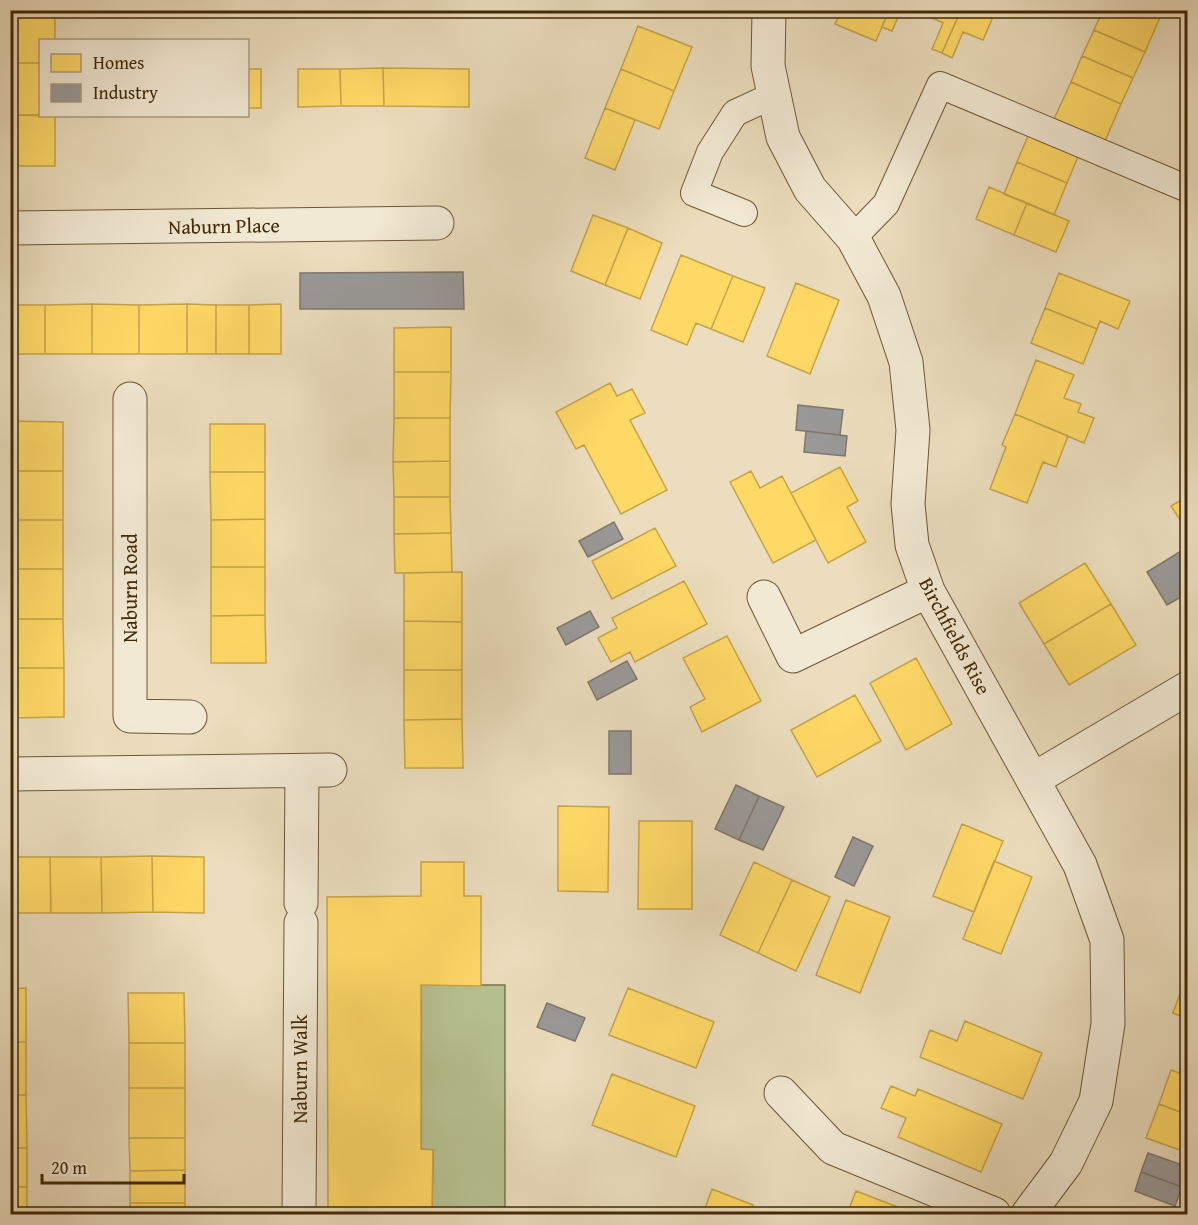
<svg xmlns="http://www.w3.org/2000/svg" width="1198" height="1225" font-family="'Gentium Book Plus',serif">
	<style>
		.green { fill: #b7c191; stroke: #7c754c; stroke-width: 1.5 }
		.homes { fill: #ffd966; stroke: #c6a44a; stroke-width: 1.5 }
		.industry { fill: #999; stroke: #7f776d; stroke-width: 1.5 }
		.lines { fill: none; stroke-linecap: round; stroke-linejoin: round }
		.lane-casing { stroke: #6c5634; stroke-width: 28 }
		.street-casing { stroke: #6c5634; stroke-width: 35 }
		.lane { stroke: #f2e9d4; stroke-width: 26 }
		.street { stroke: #f2e9d4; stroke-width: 33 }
		.labels { text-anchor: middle; stroke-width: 6; stroke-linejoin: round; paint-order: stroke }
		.street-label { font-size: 20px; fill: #412907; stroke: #f2e9d4 }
	</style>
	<rect width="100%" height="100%" fill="#ebddbd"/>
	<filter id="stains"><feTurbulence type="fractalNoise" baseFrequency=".00333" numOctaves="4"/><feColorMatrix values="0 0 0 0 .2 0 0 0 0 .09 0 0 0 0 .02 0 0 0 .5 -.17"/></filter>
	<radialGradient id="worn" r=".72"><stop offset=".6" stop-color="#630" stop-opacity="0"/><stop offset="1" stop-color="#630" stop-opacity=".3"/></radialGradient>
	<path class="green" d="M 421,985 L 505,985 L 505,1214 L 338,1214 L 338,1211 L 432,1210 L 433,1150 L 421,1149 Z"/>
	<path class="homes" d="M 841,10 L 889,10 L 876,41 L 835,24 Z
		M 889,10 L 901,10 L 892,31 L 882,27 Z
		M 925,10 L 961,10 L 942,53 L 932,49 L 943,23 L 923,14 Z
		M 961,10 L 996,10 L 983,40 L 963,32 L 952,58 L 942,53 Z
		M 1103,10 L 1157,10 L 1156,13 L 1161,15 L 1145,52 L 1094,30 Z
		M 10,12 L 55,12 L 55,40 L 40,40 L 40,63 L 10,63 Z
		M 638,26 L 692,47 L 674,91 L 621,69 Z
		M 1094,30 L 1145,52 L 1133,78 L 1082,56 Z
		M 1082,56 L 1133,78 L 1121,104 L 1071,82 Z
		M 10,63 L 40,63 L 40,115 L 10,115 Z
		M 383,68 L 469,69 L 469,107 L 384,106 Z
		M 383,68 L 384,106 L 341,106 L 340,69 Z
		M 248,69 L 261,69 L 261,108 L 248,108 Z
		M 298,69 L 340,69 L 341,106 L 298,107 Z
		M 621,69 L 674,91 L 659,129 L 605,108 Z
		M 1071,82 L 1121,104 L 1105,141 L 1054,119 Z
		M 605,108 L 635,120 L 615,170 L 585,158 Z
		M 10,115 L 55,116 L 55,166 L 10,166 Z
		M 1030,131 L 1080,152 L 1067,183 L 1017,162 Z
		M 1017,162 L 1067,183 L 1054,215 L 1004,194 Z
		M 989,187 L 1027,203 L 1014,235 L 976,219 Z
		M 1027,203 L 1069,221 L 1056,252 L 1014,235 Z
		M 593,215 L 628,228 L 605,285 L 571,271 Z
		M 628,228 L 662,243 L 640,299 L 605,285 Z
		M 681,255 L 733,276 L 711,329 L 696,323 L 687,345 L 651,330 Z
		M 1059,273 L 1130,301 L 1118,329 L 1100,321 L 1097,329 L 1045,308 Z
		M 733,276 L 765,288 L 743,342 L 711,329 Z
		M 796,283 L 839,300 L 810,374 L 767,356 Z
		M 92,304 L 92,354 L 45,354 L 45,305 Z
		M 92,304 L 139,305 L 139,354 L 92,354 Z
		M 187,304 L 187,354 L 139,354 L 139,305 Z
		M 187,304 L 216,305 L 216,354 L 187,354 Z
		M 281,304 L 281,354 L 249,354 L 249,305 Z
		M 10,305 L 45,305 L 45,354 L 10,354 Z
		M 216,305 L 249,305 L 249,354 L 216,354 Z
		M 1045,308 L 1097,329 L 1083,364 L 1031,343 Z
		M 451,327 L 451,372 L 394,372 L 394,328 Z
		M 1036,360 L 1074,375 L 1064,398 L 1081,404 L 1078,412 L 1094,418 L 1084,443 L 1015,414 Z
		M 394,372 L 451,372 L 450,418 L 394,418 Z
		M 610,383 L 617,396 L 632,389 L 645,413 L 630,420 L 667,490 L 621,514 L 584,445 L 576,449 L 556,412 Z
		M 1015,414 L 1068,436 L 1056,467 L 1043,462 L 1027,503 L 990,489 L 1006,447 L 1002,445 Z
		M 394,418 L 450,418 L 450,461 L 393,462 Z
		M 10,421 L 63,422 L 63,471 L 10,471 Z
		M 210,424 L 265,424 L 265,472 L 210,472 Z
		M 450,461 L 450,497 L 394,497 L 393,462 Z
		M 840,467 L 858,501 L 847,507 L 866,542 L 828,563 L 791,493 Z
		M 10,471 L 63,471 L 63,520 L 10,520 Z
		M 751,471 L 760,488 L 782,476 L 816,540 L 773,563 L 730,482 Z
		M 210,472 L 265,472 L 265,519 L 211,520 Z
		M 1188,496 L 1188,532 L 1171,506 Z
		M 394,497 L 450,497 L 451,533 L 394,534 Z
		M 265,519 L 265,567 L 211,567 L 211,520 Z
		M 10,520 L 63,520 L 63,569 L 10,569 Z
		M 655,528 L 676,566 L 612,599 L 592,561 Z
		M 451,533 L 452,572 L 395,573 L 394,534 Z
		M 1085,563 L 1111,604 L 1044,644 L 1019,603 Z
		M 211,567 L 265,567 L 265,615 L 211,616 Z
		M 10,569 L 63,569 L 63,619 L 10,619 Z
		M 462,572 L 462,622 L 404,621 L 404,573 Z
		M 684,581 L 707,624 L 635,662 L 630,652 L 611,662 L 598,638 L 617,628 L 612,618 Z
		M 1111,604 L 1136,645 L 1069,685 L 1044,644 Z
		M 265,615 L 266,663 L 211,663 L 211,616 Z
		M 10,619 L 63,619 L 64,668 L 10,668 Z
		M 404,621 L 462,622 L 462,670 L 404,670 Z
		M 727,636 L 761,701 L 702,732 L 690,707 L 705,699 L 683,658 Z
		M 916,658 L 952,724 L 906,750 L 870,683 Z
		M 10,668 L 64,668 L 64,717 L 10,718 Z
		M 404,670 L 462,670 L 462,719 L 404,720 Z
		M 855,695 L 881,741 L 817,777 L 791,730 Z
		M 462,719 L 463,768 L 405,768 L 404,720 Z
		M 558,806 L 609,807 L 608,892 L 558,891 Z
		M 639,821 L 692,821 L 692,909 L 638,909 Z
		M 962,824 L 1003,841 L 974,912 L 933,896 Z
		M 152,856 L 153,912 L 102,913 L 101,857 Z
		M 152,856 L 204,857 L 204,913 L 153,912 Z
		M 10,857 L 50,857 L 51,913 L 10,913 Z
		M 50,857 L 101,857 L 102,913 L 51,913 Z
		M 994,861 L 1032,877 L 1001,954 L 963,939 Z
		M 421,862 L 464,862 L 464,896 L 481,896 L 481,986 L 421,985 L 421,1149 L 433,1150 L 432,1210 L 328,1211 L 327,897 L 421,896 Z
		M 754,862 L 792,880 L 758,953 L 720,935 Z
		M 792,880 L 830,897 L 796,971 L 758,953 Z
		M 846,900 L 890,917 L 860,993 L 816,975 Z
		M 1186,977 L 1188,978 L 1188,1019 L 1173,1013 Z
		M 26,988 L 26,1042 L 10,1042 L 10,989 Z
		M 628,988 L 714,1022 L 696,1068 L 609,1035 Z
		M 128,993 L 184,993 L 185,1043 L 129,1043 Z
		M 965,1021 L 1042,1053 L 1023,1099 L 920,1057 L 930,1030 L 957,1041 Z
		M 10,1042 L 26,1042 L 26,1095 L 10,1095 Z
		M 129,1043 L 185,1043 L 185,1088 L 129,1088 Z
		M 1171,1070 L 1188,1076 L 1188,1115 L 1159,1104 Z
		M 612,1074 L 695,1106 L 676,1157 L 592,1125 Z
		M 891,1086 L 915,1096 L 918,1089 L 1002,1124 L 981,1172 L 898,1137 L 906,1118 L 881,1108 Z
		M 129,1088 L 185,1088 L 185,1138 L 129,1138 Z
		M 10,1095 L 26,1095 L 27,1148 L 10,1148 Z
		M 1159,1104 L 1188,1115 L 1188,1153 L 1146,1138 Z
		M 129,1138 L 185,1138 L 185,1170 L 130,1171 Z
		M 10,1148 L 27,1148 L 27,1187 L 10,1187 Z
		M 185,1170 L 185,1203 L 130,1203 L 130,1171 Z
		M 10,1187 L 27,1187 L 27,1214 L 10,1214 Z
		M 712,1189 L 753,1205 L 750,1214 L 703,1214 Z
		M 856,1191 L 916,1214 L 847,1214 Z
		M 130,1203 L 185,1203 L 185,1214 L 130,1214 Z"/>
	<path class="industry" d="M 463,272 L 464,309 L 300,309 L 300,273 Z
		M 798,405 L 843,410 L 840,435 L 796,430 Z
		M 806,431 L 847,436 L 845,456 L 804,452 Z
		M 614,522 L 623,539 L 588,557 L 579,541 Z
		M 1186,548 L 1188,593 L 1167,605 L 1147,572 Z
		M 590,611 L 599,627 L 566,645 L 557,628 Z
		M 627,661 L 637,679 L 597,700 L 588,682 Z
		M 609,731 L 631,731 L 631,774 L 609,774 Z
		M 736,785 L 759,796 L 739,840 L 715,829 Z
		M 759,796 L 784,807 L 763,850 L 739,840 Z
		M 853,837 L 873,846 L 854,886 L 835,877 Z
		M 547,1003 L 585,1018 L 575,1041 L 537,1027 Z
		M 1148,1153 L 1188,1167 L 1182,1187 L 1141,1172 Z
		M 1141,1172 L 1182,1187 L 1175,1206 L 1135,1191 Z"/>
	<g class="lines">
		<defs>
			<path id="lane" d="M 744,213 L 694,193 L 710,152 L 735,113 L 774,95
				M 853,238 L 886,204 L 940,85 L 1188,189"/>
			<path id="street" d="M 769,10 L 768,66 L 783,137 L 810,189 L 853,238 L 884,296 L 906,362 L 913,430 L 908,504 L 912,545 L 928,591 L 1080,865 L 1107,940 L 1108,1024 L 1096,1101 L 1066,1163 L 1028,1214
				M 10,228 L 437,223
				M 130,399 L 130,716 L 190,717
				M 764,597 L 793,656 L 928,591
				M 10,774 L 330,770
				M 1034,779 L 1188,688
				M 301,903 L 302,771
				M 781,1093 L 833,1148 L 994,1214
				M 299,1214 L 301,923"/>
		</defs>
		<use href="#lane" class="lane-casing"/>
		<use href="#street" class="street-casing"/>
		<use href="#lane" class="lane"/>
		<use href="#street" class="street"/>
	</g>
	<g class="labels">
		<g class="street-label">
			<text transform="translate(224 226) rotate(-1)" y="7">Naburn Place</text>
			<text transform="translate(130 588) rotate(-90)" y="7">Naburn Road</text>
			<text transform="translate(955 636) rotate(62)" y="7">Birchfields Rise</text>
			<text transform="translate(300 1069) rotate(-90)" y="7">Naburn Walk</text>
		</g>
	</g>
	<rect width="1198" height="1225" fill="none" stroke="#ebddbd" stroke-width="36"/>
	<rect x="12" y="12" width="1174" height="1201" fill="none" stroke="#412907" stroke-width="3"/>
	<rect x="18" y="18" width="1162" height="1189" fill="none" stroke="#412907" stroke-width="1.5"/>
	<rect x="39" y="39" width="210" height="78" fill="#f2e9d4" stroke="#ab9c82" stroke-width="1.5"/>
	<rect x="51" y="54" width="30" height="18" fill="#ffd966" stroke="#ab9c82" stroke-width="1.5"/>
	<text x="93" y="69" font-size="18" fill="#412907">Homes</text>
	<rect x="51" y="84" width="30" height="18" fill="#999999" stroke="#ab9c82" stroke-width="1.5"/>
	<text x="93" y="99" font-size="18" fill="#412907">Industry</text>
	<path d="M42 1174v9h142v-9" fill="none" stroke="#412907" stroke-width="3"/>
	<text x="51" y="1174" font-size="18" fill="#412907" stroke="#f2e9d4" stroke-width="4.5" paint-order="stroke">20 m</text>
	<rect width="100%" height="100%" filter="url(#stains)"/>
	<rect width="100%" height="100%" fill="url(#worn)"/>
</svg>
